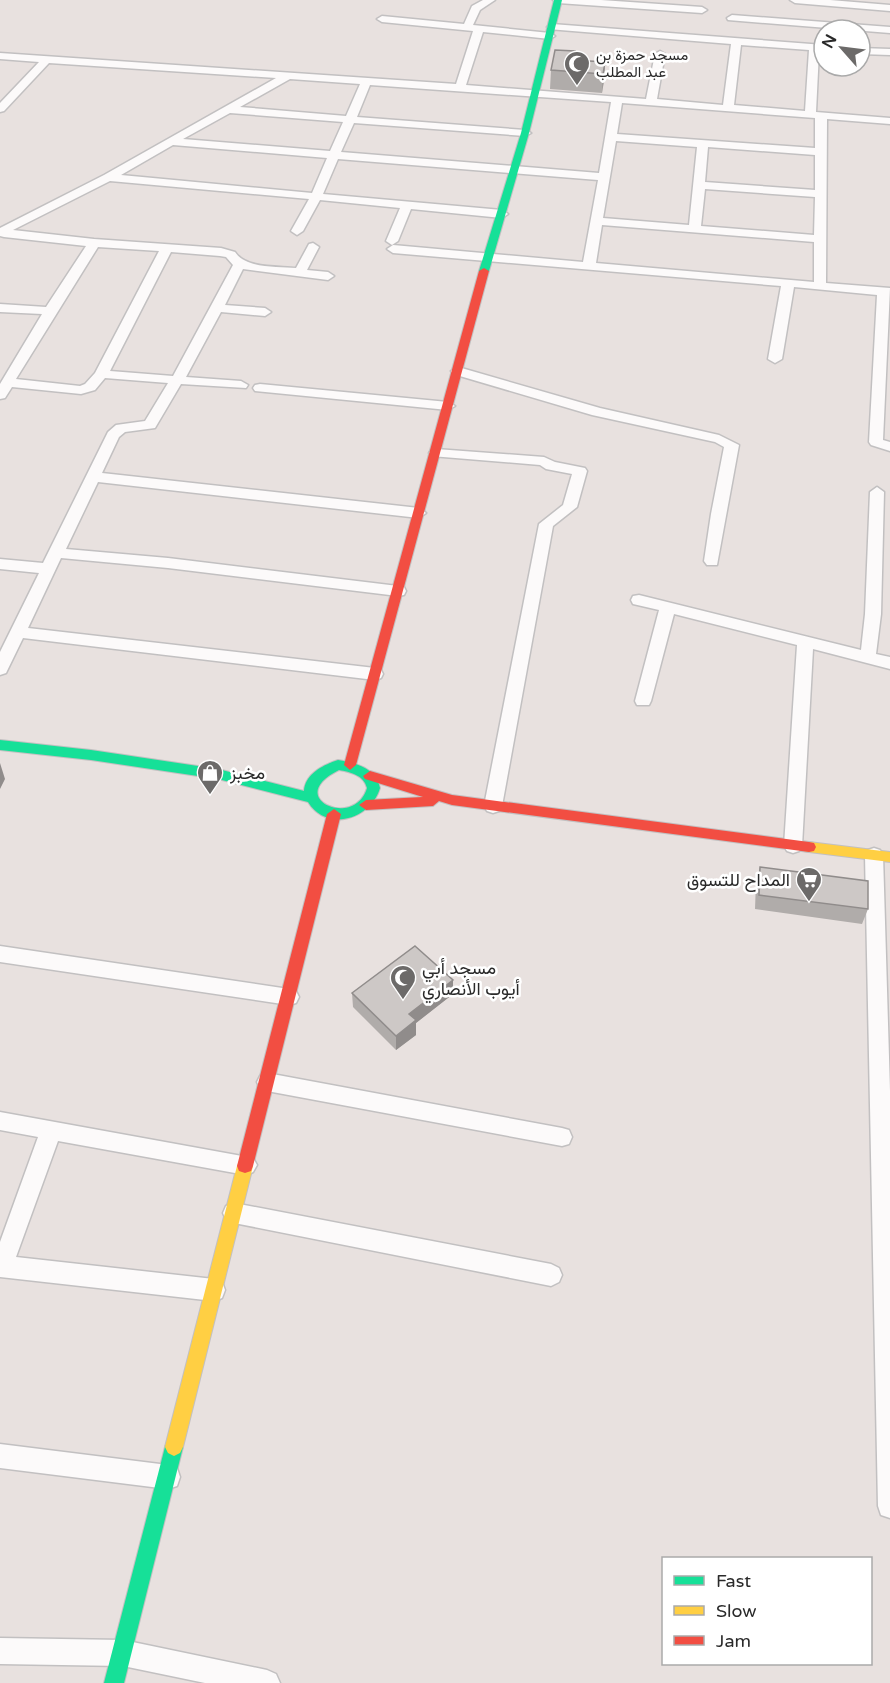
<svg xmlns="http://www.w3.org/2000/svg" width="890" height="1683" font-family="'Varela Round',Vazirmatn,sans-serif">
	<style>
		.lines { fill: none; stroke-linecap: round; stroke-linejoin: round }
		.street-casing { stroke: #c2c0c1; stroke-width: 3 }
		.fast-casing { stroke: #c2c0c1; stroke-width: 2 }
		.slow-casing { stroke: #c2c0c1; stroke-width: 2 }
		.jam-casing { stroke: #c2c0c1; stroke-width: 2 }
		.street { fill: #fcfafa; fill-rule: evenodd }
		.fast { fill: #16e098; fill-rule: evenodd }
		.slow { fill: #ffcf43; fill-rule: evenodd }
		.jam { fill: #f24e42; fill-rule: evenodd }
		.wall { fill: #b0acaa }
		.shaded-wall { fill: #908c8b }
		.building { fill: #cdc8c6; stroke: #908c8b; stroke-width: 1.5 }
		.labels { text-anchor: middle; stroke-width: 5; stroke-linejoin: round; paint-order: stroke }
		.far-poi-label { font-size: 15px; fill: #2a2a2a; stroke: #fff; text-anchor: start }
		.poi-label { font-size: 18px; fill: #2a2a2a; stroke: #fff; text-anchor: start }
	</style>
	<rect width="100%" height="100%" fill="#e8e1df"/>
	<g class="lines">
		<defs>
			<path id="street" d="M 483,0 L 495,0 L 480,10 L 473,25 L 550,33 L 555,36 L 550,39 L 483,32 L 466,85 L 646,99 L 655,54 L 660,51 L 665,54 L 657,99 L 723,105 L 731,44 L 548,29 L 547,27 L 552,24 L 824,45 L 824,51 L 819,51 L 816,112 L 890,118 L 890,124 L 827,119 L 826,283 L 890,288 L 883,440 L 890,442 L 890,451 L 871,445 L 869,442 L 877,295 L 794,287 L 782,359 L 775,363 L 768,359 L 781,286 L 393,253 L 387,249 L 393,245 L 583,262 L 598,180 L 338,159 L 323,194 L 502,210 L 508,214 L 502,218 L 411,209 L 398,241 L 392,245 L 386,241 L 400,208 L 320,200 L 303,231 L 297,235 L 291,231 L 309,199 L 110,181 L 13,230 L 94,239 L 221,248 L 235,252 C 246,269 278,266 296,268 L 309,244 L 313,243 L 319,247 L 307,270 L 328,272 L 334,276 L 328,280 L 243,269 L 225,305 L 265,308 L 271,312 L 265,316 L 221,312 L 186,377 L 241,381 L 248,385 L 246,388 L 181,384 L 155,428 L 125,432 L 119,437 L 102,473 L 419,508 L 426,513 L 419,518 L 98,482 L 66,549 L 168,558 L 398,586 L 404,587 L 406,591 L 404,595 L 398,596 L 168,568 L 61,558 L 28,628 L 375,668 L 381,670 L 383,674 L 381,678 L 375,680 L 23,638 L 6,673 L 0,675 L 0,652 L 39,573 L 0,569 L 0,559 L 43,563 L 108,432 L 116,425 L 145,421 L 168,383 L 105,378 L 95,390 L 81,394 L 12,387 L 5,398 L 0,399 L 0,384 L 42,314 L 0,312 L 0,304 L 46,307 L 86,246 L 4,237 L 0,236 L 0,228 L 104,175 L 276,78 L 49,63 L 4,111 L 0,112 L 0,103 L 39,62 L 0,59 L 0,53 L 456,84 L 473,31 L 382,22 L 377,19 L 382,16 L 464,24 L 472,6 ZM 741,45 L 809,50 L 805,111 L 734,105 ZM 290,79 L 360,84 L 346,116 L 240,107 ZM 370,85 L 611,102 L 599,173 L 341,152 L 354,123 L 525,136 L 531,133 L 525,130 L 357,117 ZM 622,103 L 815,118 L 815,148 L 617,134 ZM 230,113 L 343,122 L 330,151 L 183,139 ZM 616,141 L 697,147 L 689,225 L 603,218 ZM 173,145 L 327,158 L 312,193 L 121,175 ZM 708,147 L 815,155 L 815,190 L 705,182 ZM 705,189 L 815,197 L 814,235 L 701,226 ZM 602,225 L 814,242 L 814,282 L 596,263 ZM 98,247 L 159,251 L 95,373 L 85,384 L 80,386 L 16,379 ZM 171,252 L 220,256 L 226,257 L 233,265 L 173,376 L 110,371 Z
				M 553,0 L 601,0 L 702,7 L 707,10 L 702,13 L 558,3 Z
				M 790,0 L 830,0 L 890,5 L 890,11 L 795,3 Z
				M 732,15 L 890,27 L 890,33 L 728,20 L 727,18 Z
				M 860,48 L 890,49 L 890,55 L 860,54 Z
				M 458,367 L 600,408 L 719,435 L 739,445 L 717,565 L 707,565 L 704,561 L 711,514 L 724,447 L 715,442 L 592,415 L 453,374 L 451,371 Z
				M 260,384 L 448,402 L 455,406 L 448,410 L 255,391 L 253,388 L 255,385 Z
				M 436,449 L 544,457 L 555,462 L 585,468 L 587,471 L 577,507 L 553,526 L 502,806 L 499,811 L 493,813 L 487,811 L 484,806 L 539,524 L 563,505 L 572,474 L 546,469 L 540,465 L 431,456 L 429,453 L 431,450 Z
				M 877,487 L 884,492 L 881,614 L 876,654 L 890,657 L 890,669 L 813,649 L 802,846 L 799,851 L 793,853 L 787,851 L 784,846 L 797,645 L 674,614 L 651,701 L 649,705 L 637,705 L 635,701 L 659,610 L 633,604 L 631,600 L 633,596 L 639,595 L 861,650 L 865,614 L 870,492 Z
				M 874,848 L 880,850 L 883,855 L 890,1091 L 890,1518 L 881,1515 L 878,1506 L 865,855 L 868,850 Z
				M 0,946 L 289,989 L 296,991 L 299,997 L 296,1003 L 289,1005 L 0,962 Z
				M 267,1073 L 562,1128 L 569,1130 L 572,1137 L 569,1144 L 562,1146 L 267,1091 L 260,1088 L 257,1082 L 260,1076 Z
				M 0,1112 L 253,1158 L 257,1165 L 253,1172 L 246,1175 L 58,1141 L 16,1257 L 214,1279 L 222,1282 L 225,1290 L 222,1298 L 214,1301 L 0,1277 L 0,1242 L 38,1137 L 0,1130 Z
				M 234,1203 L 551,1264 L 559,1268 L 562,1275 L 559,1282 L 551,1286 L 234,1223 L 226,1220 L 223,1213 L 226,1206 Z
				M 0,1444 L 168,1465 L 177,1468 L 180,1477 L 177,1486 L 168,1489 L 0,1468 Z
				M 0,1638 L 123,1640 L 267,1670 L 276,1674 L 280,1683 L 205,1683 L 123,1666 L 0,1664 Z"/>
			<path id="fast" d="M 554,0 L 562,0 L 529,133 L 489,271 L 481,273 L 479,271 L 521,133 Z
				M 0,740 L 91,750 L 218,769 L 304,791 C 305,774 323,765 338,760 C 356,763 376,768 380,788 C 371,819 327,833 308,802 L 218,779 L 91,760 L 0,750 ZM 339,770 C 350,772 364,775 367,788 C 355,830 282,798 339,770 Z
				M 174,1438 L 180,1441 L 183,1447 L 124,1683 L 104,1683 L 165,1447 L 168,1441 Z"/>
			<path id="slow" d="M 809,842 L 890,852 L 890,862 L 809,852 L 804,851 L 802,847 L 804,843 Z
				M 245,1159 L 251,1161 L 253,1166 L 183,1447 L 180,1453 L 174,1456 L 168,1453 L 165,1447 L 237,1166 L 239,1161 Z"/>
			<path id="jam" d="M 484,268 L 489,271 L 356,765 L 350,770 L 344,765 L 479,271 Z
				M 370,771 L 452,795 L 809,842 L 814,843 L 816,847 L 814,851 L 809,852 L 452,805 L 439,801 L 433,806 L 366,810 L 359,805 L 366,800 L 423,797 L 365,779 L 363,776 Z
				M 334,809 L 341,814 L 253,1166 L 251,1171 L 245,1173 L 239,1171 L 237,1166 L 327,814 Z"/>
		</defs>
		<use href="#street" class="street-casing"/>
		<use href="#fast" class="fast-casing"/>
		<use href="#slow" class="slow-casing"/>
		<use href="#jam" class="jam-casing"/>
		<use href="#street" class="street"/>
		<use href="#fast" class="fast"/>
		<use href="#slow" class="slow"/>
		<use href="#jam" class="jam"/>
	</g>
	<path class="wall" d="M 575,60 L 605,62 L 602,93 L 550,89 L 551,70 Z
		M 760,867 L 868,909 L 862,924 L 755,909 L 756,882 Z
		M 352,993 L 453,994 L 416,1023 L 416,1035 L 396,1050 L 353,1007 Z"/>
	<path class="shaded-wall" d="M 605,62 L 604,81 L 602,93 L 603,74 Z
		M 0,763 L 5,779 L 0,789 Z
		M 453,980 L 453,994 L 416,1023 L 416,1035 L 396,1050 L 396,1036 L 409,1014 Z"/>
	<path class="building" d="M 555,50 L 575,51 L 573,60 L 605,62 L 603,74 L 551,70 Z
		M 760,867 L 868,881 L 868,909 L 759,895 Z
		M 415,946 L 453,980 L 409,1014 L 416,1020 L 396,1036 L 352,993 Z"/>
	<defs>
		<symbol id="mosque-pin" viewBox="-11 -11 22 30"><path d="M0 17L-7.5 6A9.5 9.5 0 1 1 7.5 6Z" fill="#6c6a69" stroke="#fff"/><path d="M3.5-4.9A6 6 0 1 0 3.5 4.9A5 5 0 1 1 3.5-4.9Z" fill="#fff"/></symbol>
		<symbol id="shop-pin" viewBox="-11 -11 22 30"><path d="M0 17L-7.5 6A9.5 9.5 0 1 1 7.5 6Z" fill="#6c6a69" stroke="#fff"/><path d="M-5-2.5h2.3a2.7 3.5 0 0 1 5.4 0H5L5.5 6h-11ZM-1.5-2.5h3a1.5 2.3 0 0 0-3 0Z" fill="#fff"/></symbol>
		<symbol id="supermarket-pin" viewBox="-11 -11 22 30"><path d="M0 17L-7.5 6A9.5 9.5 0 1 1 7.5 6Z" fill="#6c6a69" stroke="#fff"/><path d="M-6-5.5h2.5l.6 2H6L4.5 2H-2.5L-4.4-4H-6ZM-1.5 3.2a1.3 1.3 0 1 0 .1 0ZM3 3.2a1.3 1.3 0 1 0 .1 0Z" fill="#fff"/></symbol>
	</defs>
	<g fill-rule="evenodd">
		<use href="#mosque-pin" x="562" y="49" width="30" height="40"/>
		<use href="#shop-pin" x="195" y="758" width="30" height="40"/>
		<use href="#supermarket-pin" x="794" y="865" width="30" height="40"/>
		<use href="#mosque-pin" x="388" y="963" width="30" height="40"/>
	</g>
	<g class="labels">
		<g class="far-poi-label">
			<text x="596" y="60">مسجد حمزة بن<tspan x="596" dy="17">عبد المطلب</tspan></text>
		</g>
		<g class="poi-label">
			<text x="230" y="779">مخبز</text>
			<text x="790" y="886" text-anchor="end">المداح للتسوق</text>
			<text x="422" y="974">مسجد أبي<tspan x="422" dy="21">أيوب الأنصاري</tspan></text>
		</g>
	</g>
	<rect x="662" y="1557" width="210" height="108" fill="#ffffff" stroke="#aaaaaa" stroke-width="1.5"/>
	<rect x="674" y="1576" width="30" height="9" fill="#16e098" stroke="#aaaaaa" stroke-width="1.5"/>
	<text x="716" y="1587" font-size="18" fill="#2a2a2a">Fast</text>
	<rect x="674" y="1606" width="30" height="9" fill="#ffcf43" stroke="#aaaaaa" stroke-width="1.5"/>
	<text x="716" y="1617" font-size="18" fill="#2a2a2a">Slow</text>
	<rect x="674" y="1636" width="30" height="9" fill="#f24e42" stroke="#aaaaaa" stroke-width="1.5"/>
	<text x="716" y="1647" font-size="18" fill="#2a2a2a">Jam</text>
	<g transform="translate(842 48) rotate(298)"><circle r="28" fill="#ffffff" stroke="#aaaaaa" stroke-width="1.5"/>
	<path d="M0-4.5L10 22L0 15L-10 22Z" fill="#6c6a69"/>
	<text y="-9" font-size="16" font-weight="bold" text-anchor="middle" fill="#2a2a2a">N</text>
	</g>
</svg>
